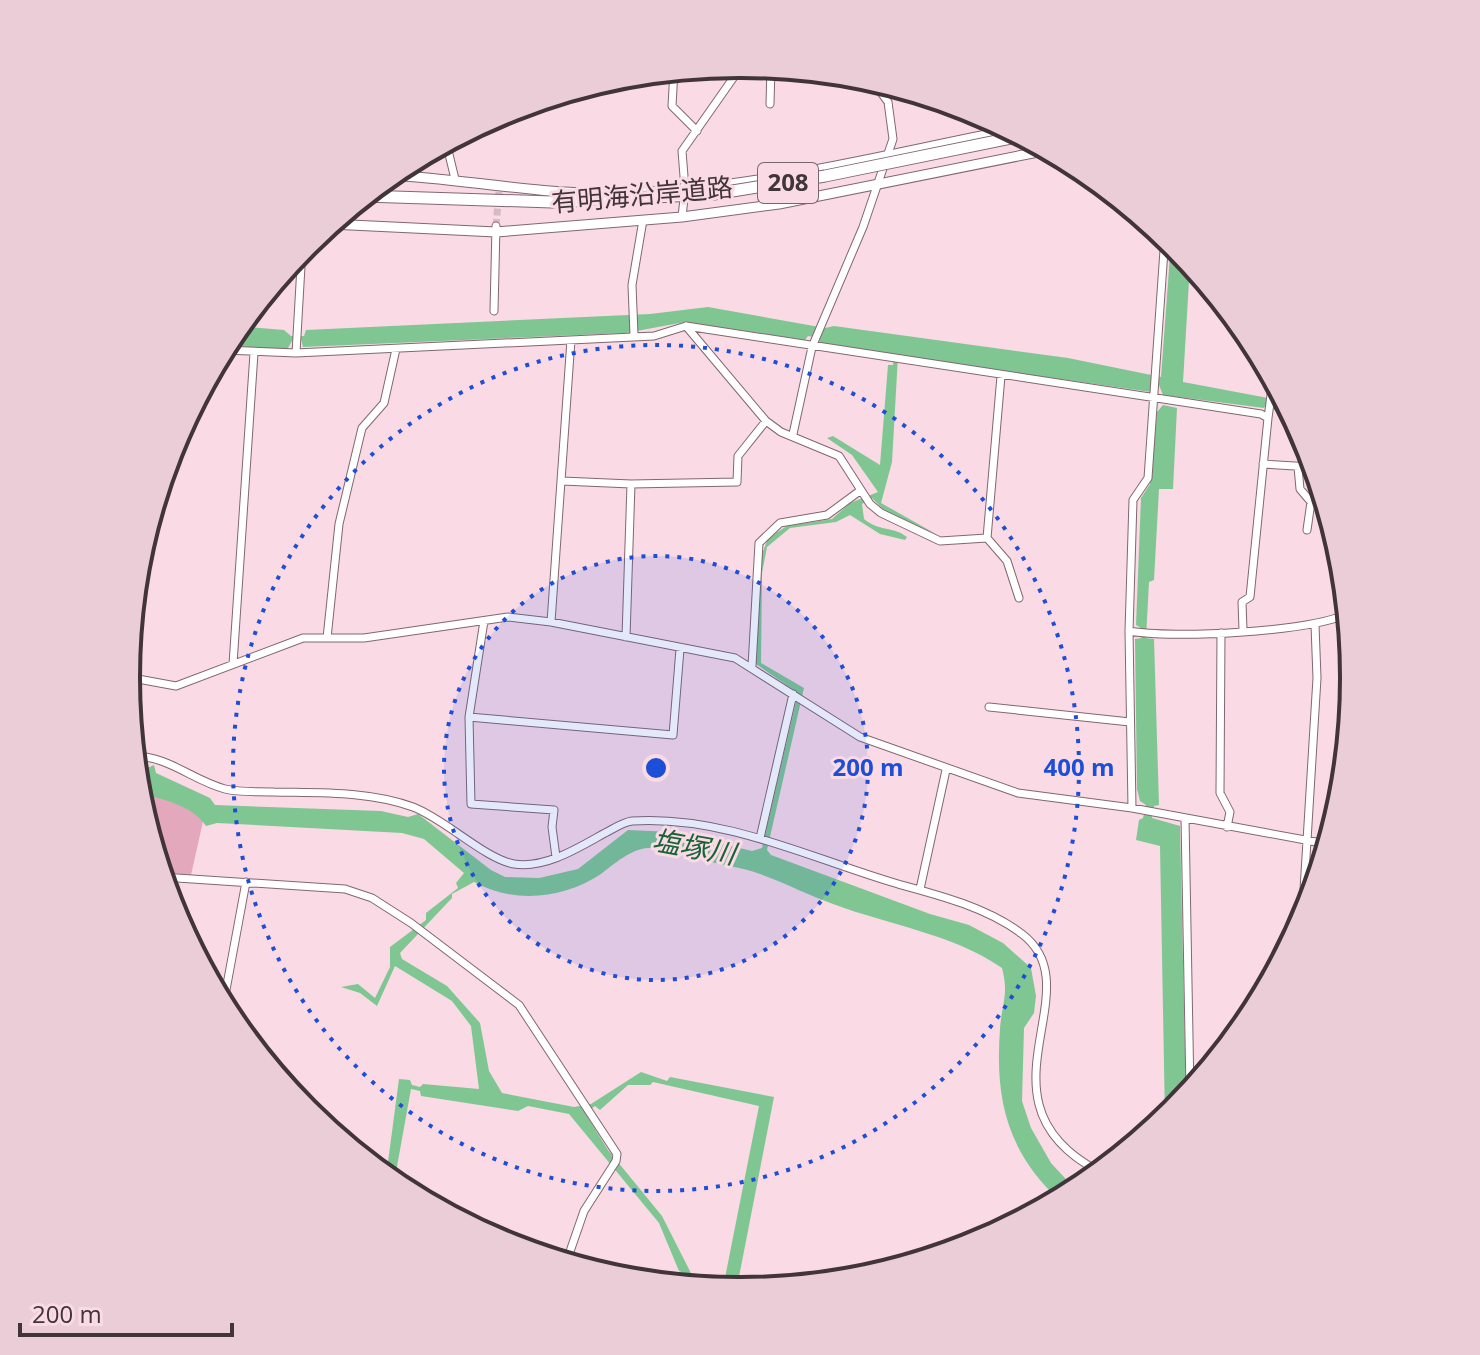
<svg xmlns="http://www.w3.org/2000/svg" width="1480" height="1355" font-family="'Open Sans','Noto Sans JP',sans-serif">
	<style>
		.green { fill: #e3a8bc }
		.water { fill: #7fc693; fill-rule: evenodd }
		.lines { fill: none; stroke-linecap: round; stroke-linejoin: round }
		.minor-tunnel { stroke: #d5b9c3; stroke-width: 7; stroke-dasharray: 7 3.5; stroke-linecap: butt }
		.minor-casing { stroke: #826770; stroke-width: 9 }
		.major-casing { stroke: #826770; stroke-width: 11 }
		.highway-casing { stroke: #826770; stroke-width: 13 }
		.minor { stroke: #fff; stroke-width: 7 }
		.major { stroke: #fff; stroke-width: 9 }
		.highway { stroke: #fff; stroke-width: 11 }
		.highway-bridge-casing { stroke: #826770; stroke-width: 13; stroke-linecap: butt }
		.highway-bridge { stroke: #fff; stroke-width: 11 }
		.ring { fill: none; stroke: #1d4ed8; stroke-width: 4; stroke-dasharray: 4 8 }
		.labels { text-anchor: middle; stroke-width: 6; stroke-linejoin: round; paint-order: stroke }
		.shield { fill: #fadae5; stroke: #78666d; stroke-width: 2 }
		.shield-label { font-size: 24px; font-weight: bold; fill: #413539 }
		.street-label { font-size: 26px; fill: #413539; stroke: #fadae5 }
		.water-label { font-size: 28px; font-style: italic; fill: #156436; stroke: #fadae5 }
		.rim { fill: none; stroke: #413539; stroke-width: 4 }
		.centre { fill: #1d4ed8; stroke: #fadae5; stroke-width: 4 }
		.ring-label { font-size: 24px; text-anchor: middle; font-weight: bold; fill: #1d4ed8; stroke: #fadae5; stroke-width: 6; stroke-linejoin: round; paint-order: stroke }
	</style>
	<rect width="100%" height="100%" fill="#fadae5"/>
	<path class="green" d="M 142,786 L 204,817 L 191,875 L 161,872 L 138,797 L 137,787 Z"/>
	<path class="water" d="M 1171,242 L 1190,264 L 1183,382 L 1284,401 L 1290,412 L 1273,410 L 1274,403 L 1267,403 L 1264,408 L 1163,395 L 1159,385 L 1154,385 L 1151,392 L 898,356 L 892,462 L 881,503 L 936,534 L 887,513 L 872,498 L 862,504 L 864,519 C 880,532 893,526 907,537 L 905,540 L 880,534 L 850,515 L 836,522 L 790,528 L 767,547 L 762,573 L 761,663 L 804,688 L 767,850 L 771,855 L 930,914 L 969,925 L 1003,943 L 1031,968 L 1036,996 L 1034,1013 L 1024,1028 L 1022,1101 L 1031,1128 L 1051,1163 L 1076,1190 L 1059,1200 C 1006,1150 995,1098 1000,1029 C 1002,1002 1009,995 1002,968 C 953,934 889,925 833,904 C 808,895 785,883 760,874 C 741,867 720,865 701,859 C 683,854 668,847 648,848 C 631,849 614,864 601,874 C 563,899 514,904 474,882 L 452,894 L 452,898 L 400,953 L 402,959 L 447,986 L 480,1023 L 489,1071 L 502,1093 L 574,1107 L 591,1104 L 641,1072 L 667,1081 L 670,1077 L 774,1097 L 738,1282 L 740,1286 L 758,1289 L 691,1286 L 686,1274 L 679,1271 L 659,1223 L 569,1114 L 528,1106 L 518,1111 L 421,1096 L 420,1091 L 411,1089 L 394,1183 L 386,1177 L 399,1079 L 410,1080 L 412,1085 L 420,1087 L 423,1084 L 479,1089 L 471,1026 L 452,1001 L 395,966 L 377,1006 L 360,993 L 341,987 L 358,984 L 375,998 L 390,967 L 390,947 L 426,920 L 426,913 L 458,888 L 456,883 L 464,873 L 424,839 L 402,833 L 217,823 L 206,826 C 194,806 159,797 138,794 L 136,773 L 154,765 L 156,773 L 210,798 L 215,805 L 381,811 L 408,817 L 418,814 L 491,870 L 505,877 L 539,878 L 578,869 L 628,830 L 674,832 L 752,851 L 762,848 L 798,693 L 756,664 L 758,565 L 768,538 L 787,526 L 832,519 L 850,503 L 878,492 L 852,455 L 827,438 L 833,436 L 880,465 L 888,365 L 893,365 L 894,356 L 820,343 L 819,338 L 808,336 L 805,340 L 685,322 L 626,333 L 303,347 L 301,339 L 293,339 L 287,350 L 226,345 L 238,326 L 284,330 L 291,336 L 304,336 L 306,330 L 650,314 L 708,307 L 825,328 L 834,326 L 1068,358 L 1161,377 ZM 653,1082 L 759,1106 L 723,1288 L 696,1283 L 662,1216 L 608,1150 L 585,1113 L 595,1106 L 600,1110 L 628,1085 L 650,1085 Z
		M 1163,405 L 1177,408 L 1173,489 L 1159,489 L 1154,580 L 1149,582 L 1146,638 L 1154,639 L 1159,805 L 1154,806 L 1152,818 L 1180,826 L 1186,1096 L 1165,1119 L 1160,846 L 1136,840 L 1139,820 L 1143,818 L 1146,805 L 1140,801 L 1137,789 L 1135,639 L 1142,638 L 1141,628 L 1136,625 L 1141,498 L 1150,484 L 1157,412 Z"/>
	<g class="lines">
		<path class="minor-tunnel" d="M 496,226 L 499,192"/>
		<defs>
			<path id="minor" d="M 674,70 L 672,106 L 697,131
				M 770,104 L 771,67
				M 446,142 L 455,179
				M 682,217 L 685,189 L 682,151 L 743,64
				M 494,311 L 496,226
				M 686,326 L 766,421 L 781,432 L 839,456 L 870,504 L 881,513 L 940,541 L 987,538 L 1007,561 L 1019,598
				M 634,335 L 632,285 L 643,220
				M 223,350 L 296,353 L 654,336 L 686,326 L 1261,414 L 1268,418 L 1250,597 L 1242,602 L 1243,630
				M 296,353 L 302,249
				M 1268,418 L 1271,395 L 1282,396
				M 793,434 L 812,347 L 863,227 L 893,139 L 888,102 L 871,79
				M 1263,464 L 1311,467 L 1312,460
				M 1298,467 L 1300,489 L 1311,502 L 1307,530
				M 562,481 L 631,484 L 737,482 L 738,456 L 766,421
				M 987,538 L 1001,376
				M 484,621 L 469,717 L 471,804 L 554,810 L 552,827 L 556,857
				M 551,622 L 571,340
				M 1129,631 C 1173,639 1307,632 1347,614
				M 1221,633 L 1220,793 L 1230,812 L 1227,827
				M 626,637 L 631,484
				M 327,638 L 339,524 L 362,428 L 384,403 L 396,349
				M 233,664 L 254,353
				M 752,666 L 759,543 L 780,523 L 827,515 L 861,490
				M 127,677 L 176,686 L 303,638 L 364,638 L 508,617 L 551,622 L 735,658 L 860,737 L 1018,793 L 1132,808 L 1327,844
				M 989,707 L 1130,722
				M 469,717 L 673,735 L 680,649
				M 134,756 C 168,756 194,781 225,789 C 241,793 258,791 274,792 C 319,793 370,791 413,807 C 445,819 485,859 514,864 C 545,869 578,848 605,833 C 613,829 623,822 632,821 C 725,815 812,859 898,884 C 939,895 988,908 1022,934 C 1096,990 966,1102 1100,1172
				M 1132,808 L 1129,631 L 1133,500 L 1148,478 L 1165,236
				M 1185,818 L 1190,1092
				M 760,838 L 793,694
				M 162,877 L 345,889 L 372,898 L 411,923 L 519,1005 L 617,1154 L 616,1161 L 584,1211 L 566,1263
				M 920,889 L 946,770
				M 1302,922 L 1317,678 L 1315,625
				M 223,1006 L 246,882"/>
			<path id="major" d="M 390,175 C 463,179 536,194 608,193 C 745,192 878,156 1011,130
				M 330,224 L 496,232 L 682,217 L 779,204 L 1048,150"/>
			<path id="highway" d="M 364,196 L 552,202"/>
		</defs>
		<use href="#minor" class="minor-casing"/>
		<use href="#major" class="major-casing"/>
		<use href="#highway" class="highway-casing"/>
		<use href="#minor" class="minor"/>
		<use href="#major" class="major"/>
		<use href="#highway" class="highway"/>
		<defs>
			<path id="highway-bridge" d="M 552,202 L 714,194 L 825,176 L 1021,136"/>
		</defs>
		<use href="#highway-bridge" class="highway-bridge-casing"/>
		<use href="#highway-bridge" class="highway-bridge"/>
	</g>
	<circle cx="656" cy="768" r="212" fill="#1d4ed8" fill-opacity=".12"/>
	<g class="ring">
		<circle cx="656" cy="768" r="212"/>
		<circle cx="656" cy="768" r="423"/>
	</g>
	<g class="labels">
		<rect class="shield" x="758" y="163" width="60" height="40" rx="6"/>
		<g class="shield-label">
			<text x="788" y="191">208</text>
		</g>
		<g class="street-label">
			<text transform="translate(642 195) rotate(-5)" y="9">有明海沿岸道路</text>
		</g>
		<g class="water-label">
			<text transform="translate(694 847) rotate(10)" y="10">塩塚川</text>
		</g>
	</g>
	<path d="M0 0H1480V1355H0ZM739 78H741A599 599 0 0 1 1340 677V678A599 599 0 0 1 741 1277H739A599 599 0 0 1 140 678V677A599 599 0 0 1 739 78Z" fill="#ebcdd7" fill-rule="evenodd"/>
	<path class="rim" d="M739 78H741A599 599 0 0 1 1340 677V678A599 599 0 0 1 741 1277H739A599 599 0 0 1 140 678V677A599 599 0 0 1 739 78Z"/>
	<circle cx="656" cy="768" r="12" class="centre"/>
	<g class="ring-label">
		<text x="868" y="776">200 m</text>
		<text x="1079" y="776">400 m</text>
	</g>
	<path d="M20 1323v12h212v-12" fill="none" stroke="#413539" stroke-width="4"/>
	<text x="32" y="1323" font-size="24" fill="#413539" stroke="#fadae5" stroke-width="6" paint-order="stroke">200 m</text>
</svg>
